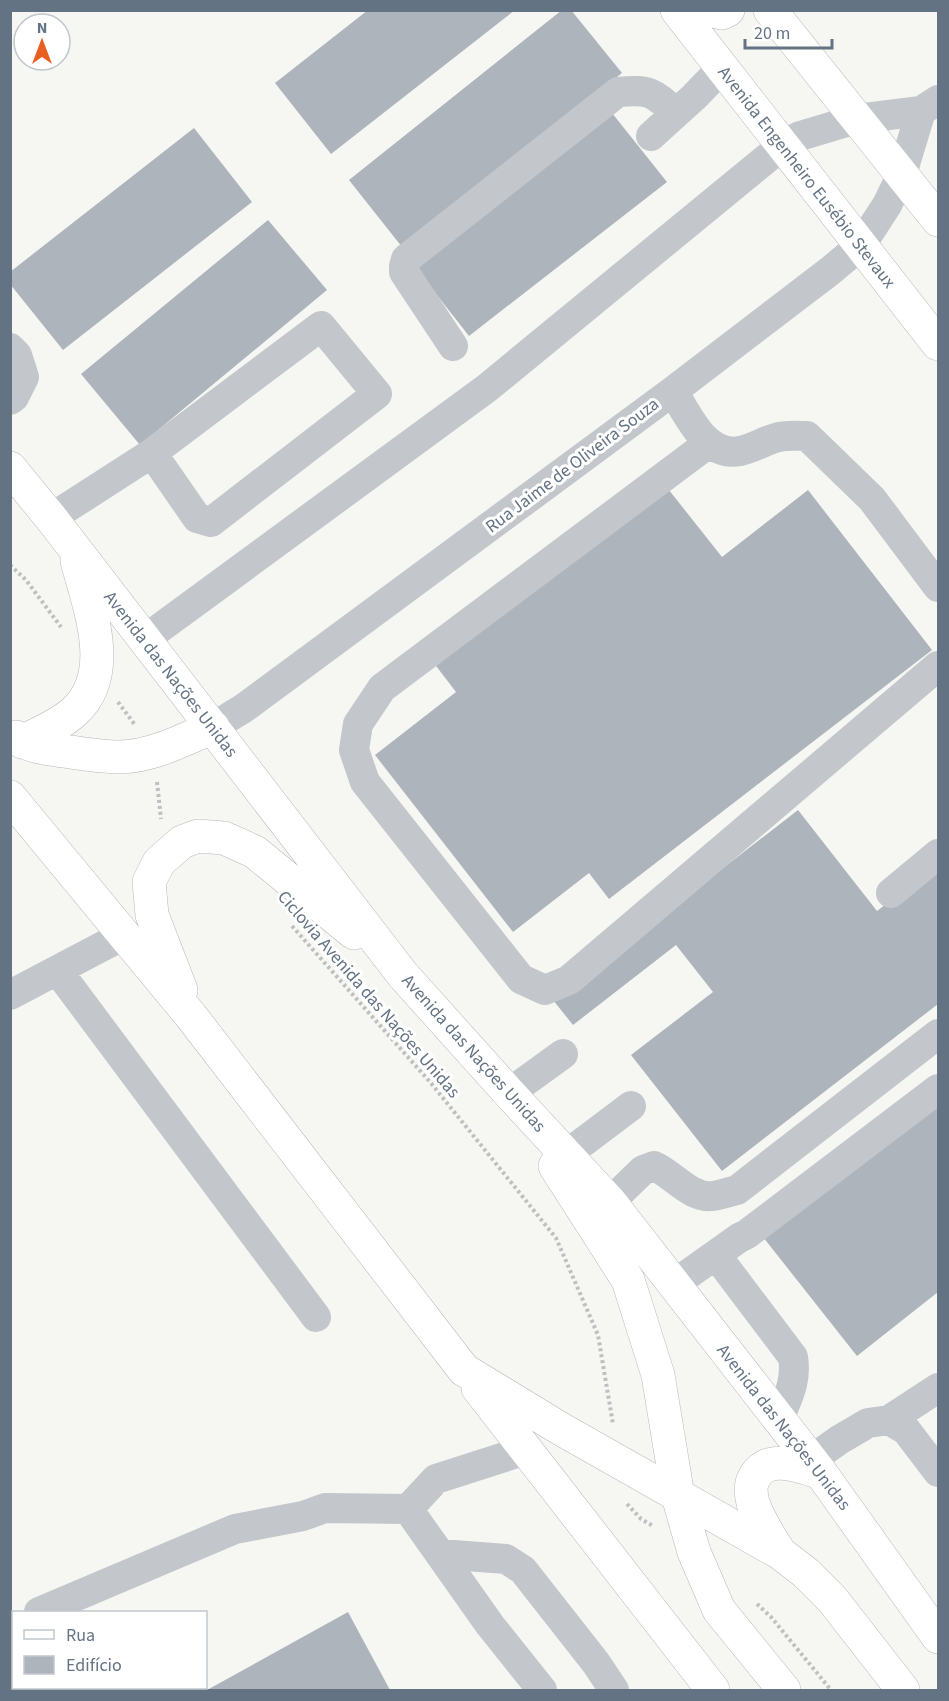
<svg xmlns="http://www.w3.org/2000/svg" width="949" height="1701" font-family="'Source Sans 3',sans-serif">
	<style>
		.building { fill: #aeb4bb }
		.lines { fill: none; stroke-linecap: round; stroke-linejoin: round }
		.major-casing { stroke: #b6babe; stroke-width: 34 }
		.highway-casing { stroke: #b6b9bc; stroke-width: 34 }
		.path { stroke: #bdbfc1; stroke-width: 4; stroke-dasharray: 3 3; stroke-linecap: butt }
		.minor { stroke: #c3c6ca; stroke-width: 30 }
		.major { stroke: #fff; stroke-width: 33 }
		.highway { stroke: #fff; stroke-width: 33 }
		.labels { text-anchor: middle; stroke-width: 6; stroke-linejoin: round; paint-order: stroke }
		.street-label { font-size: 18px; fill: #647384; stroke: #fff }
	</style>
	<rect width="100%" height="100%" fill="#f6f6f2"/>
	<path class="building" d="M 368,10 L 515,10 L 331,154 L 275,83 Z
		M 562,10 L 571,10 L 622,73 L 402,247 L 349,180 Z
		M 608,108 L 667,182 L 469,336 L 411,262 Z
		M 194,128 L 252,202 L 63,350 L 10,284 L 10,272 Z
		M 268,220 L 327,290 L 140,445 L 81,374 Z
		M 661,480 L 722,557 L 808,490 L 932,650 L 609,899 L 589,873 L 513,932 L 375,755 L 456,692 L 430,658 Z
		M 798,810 L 877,911 L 938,864 L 938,1004 L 722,1171 L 631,1055 L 713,992 L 676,945 L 573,1025 L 553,1000 Z
		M 938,1105 L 938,1292 L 857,1356 L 763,1237 Z
		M 348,1612 L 390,1690 L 207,1690 Z"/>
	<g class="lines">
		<defs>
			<path id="major" d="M 677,10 L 938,344
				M 710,10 L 722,13 L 728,10
				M 770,10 L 938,220"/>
			<path id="highway" d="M 10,468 L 51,518 L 403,975 L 509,1093 L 610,1202 L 821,1473 L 938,1637
				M 16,737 C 28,747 49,749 64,751 C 83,754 102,757 120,757 C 153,756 183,740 213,727
				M 22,742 C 39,733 60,725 75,711 C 116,673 89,607 77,561
				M 10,797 L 191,1016 L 464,1370 L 561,1429 L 780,1553 L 806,1573 L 832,1599 L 903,1690
				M 181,990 L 152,915 L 149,882 L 159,862 L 182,842 L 198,836 L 224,838 L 255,852 L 354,933
				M 555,1166 L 628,1280 L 658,1375 L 678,1496 L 694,1552 L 719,1610 L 784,1690
				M 478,1388 L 713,1690
				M 780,1553 C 770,1537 759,1521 753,1503 C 751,1495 750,1487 753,1480 C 765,1452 800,1466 821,1473"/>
		</defs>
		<use href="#major" class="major-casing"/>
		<use href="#highway" class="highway-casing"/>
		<path class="path" d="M 10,565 L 26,580 L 61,627
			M 118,702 L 135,725
			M 157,782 L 161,819
			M 292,926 L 430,1082 L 556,1238 L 598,1335 L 613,1424
			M 627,1504 L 641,1519 L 653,1526
			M 757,1604 L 771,1617 L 831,1690"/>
		<path class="minor" d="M 651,136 L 694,97 L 722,68
			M 453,346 L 404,272 L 404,266 L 406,259 L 618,92 C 650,89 653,92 676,113
			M 10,348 L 17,355 L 24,377 L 14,397 L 10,400
			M 673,391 C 688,415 706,458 740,451 C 754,448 766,440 779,437 C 788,435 798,436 807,436 L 872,499 L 938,587
			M 709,443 L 382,688 L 358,724 L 354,750 L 365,782 L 521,979 L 545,990 L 569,980 L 938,666
			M 51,518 L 152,453 L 321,326 L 377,394 L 211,522 L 197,518 L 152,453
			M 145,639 L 487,388 L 783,145 L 800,136 L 857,119 L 921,111 L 938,100
			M 213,727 L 244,708 L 673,391 L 830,271 L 861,245 L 887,205 L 902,174 L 921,111
			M 891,893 L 938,854
			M 58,971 L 316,1317
			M 10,995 L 124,935
			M 509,1093 L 563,1054
			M 566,1155 L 631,1106
			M 610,1202 L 643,1170 L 654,1166 C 673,1174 691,1199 713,1196 C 721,1195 729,1192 737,1190 L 938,1034
			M 716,1255 L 793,1357 C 797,1381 788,1397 779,1419
			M 673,1285 L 739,1238 L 747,1234 L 938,1089
			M 889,1420 L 906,1430 L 938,1472
			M 811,1460 L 839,1440 L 868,1423 L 889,1420 L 938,1388
			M 408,1509 L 490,1625 L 542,1690
			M 440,1554 L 506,1559 L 523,1570 L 596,1663 L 614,1690
			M 39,1612 L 235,1529 L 303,1516 L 325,1508 L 408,1509 L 436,1479 L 526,1450
			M 10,1627 L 14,1626"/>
		<use href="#major" class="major"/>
		<use href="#highway" class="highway"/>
	</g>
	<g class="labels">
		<g class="street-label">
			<text transform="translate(807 177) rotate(52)" y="6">Avenida Engenheiro Eusébio Stevaux</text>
			<text transform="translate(572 465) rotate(-37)" y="6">Rua Jaime de Oliveira Souza</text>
			<text transform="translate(171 674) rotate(52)" y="6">Avenida das Nações Unidas</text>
			<text transform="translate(369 994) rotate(49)" y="6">Ciclovia Avenida das Nações Unidas</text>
			<text transform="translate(474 1053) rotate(48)" y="6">Avenida das Nações Unidas</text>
			<text transform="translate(784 1427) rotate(52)" y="6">Avenida das Nações Unidas</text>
		</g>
	</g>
	<rect width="949" height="1701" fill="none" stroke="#647384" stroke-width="24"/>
	<rect x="12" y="1611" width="195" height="78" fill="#ffffff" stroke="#c1c7ce" stroke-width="1.5"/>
	<rect x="24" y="1630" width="30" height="9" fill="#ffffff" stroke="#c1c7ce" stroke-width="1.5"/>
	<text x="66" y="1641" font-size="18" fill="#647384">Rua</text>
	<rect x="24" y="1656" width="30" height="18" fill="#aeb4bb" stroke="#c1c7ce" stroke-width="1.5"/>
	<text x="66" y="1671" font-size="18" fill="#647384">Edifício</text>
	<g transform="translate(42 42)"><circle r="28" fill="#ffffff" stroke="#c1c7ce" stroke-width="1.5"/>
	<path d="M0-4.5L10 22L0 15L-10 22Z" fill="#e76021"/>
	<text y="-9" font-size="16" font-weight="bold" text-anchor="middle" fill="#647384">N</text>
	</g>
	<path d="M745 39v9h87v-9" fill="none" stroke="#647384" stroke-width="3"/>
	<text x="754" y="39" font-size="18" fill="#647384" stroke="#ffffff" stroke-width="4.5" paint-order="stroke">20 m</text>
</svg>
